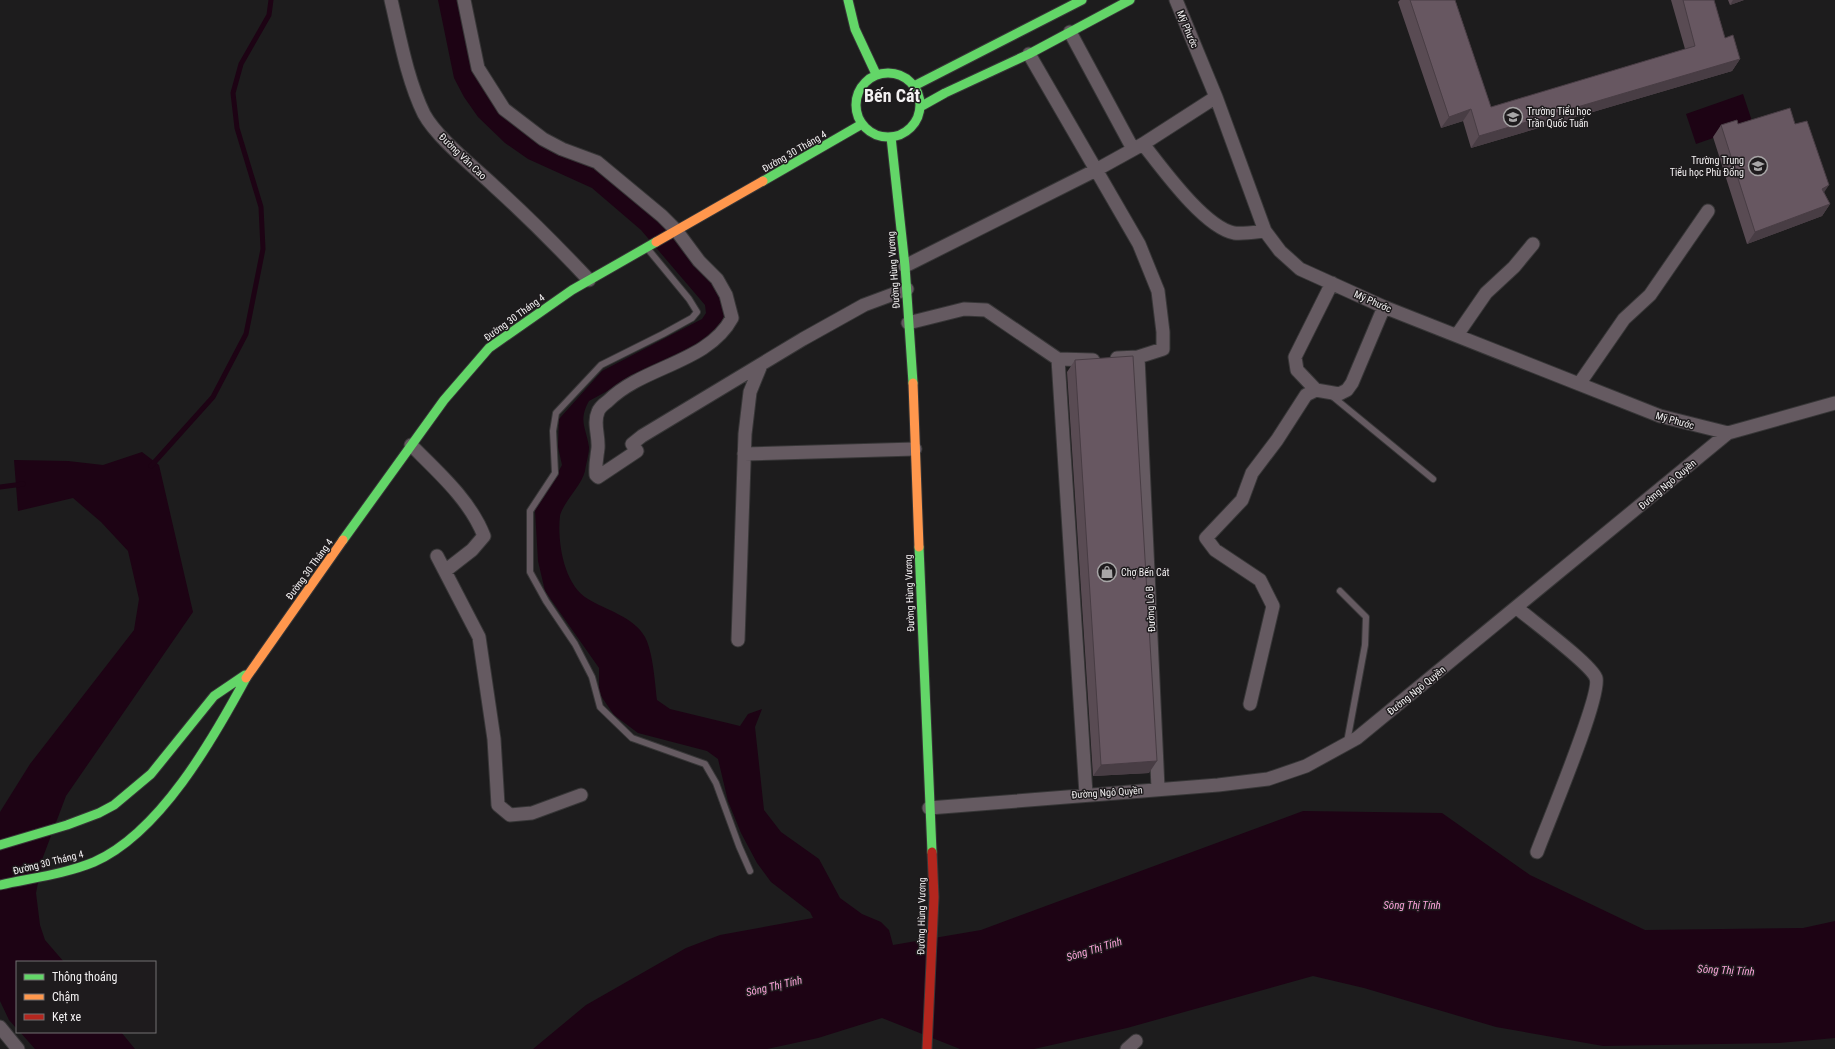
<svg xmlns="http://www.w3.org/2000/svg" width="1835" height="1049" font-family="'Roboto Condensed',sans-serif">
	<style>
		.water { fill: #1d0314 }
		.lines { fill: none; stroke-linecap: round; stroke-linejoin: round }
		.stream { stroke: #1d0314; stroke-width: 5 }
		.lane-casing { stroke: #373637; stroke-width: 8 }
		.street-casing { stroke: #373637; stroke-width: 15 }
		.fast-casing { stroke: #373637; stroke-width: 11 }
		.slow-casing { stroke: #373637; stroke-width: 11 }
		.jam-casing { stroke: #373637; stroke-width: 11 }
		.lane { stroke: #655a61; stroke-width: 6 }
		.street { stroke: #655a61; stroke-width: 13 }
		.fast { stroke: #63d668; stroke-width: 9 }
		.slow { stroke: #ff974d; stroke-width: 9 }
		.jam { stroke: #b3261e; stroke-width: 9 }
		.wall { fill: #594b53 }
		.shaded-wall { fill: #483d44 }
		.building { fill: #675761; stroke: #483d44 }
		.labels { text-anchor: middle; stroke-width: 3; stroke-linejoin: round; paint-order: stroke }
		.street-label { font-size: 10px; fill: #f3f1f2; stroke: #1e1b1d }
		.poi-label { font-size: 10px; fill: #f3f1f2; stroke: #1e1b1d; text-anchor: start }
		.water-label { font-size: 11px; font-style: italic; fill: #f9a2d8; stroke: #1e1b1d }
		.town-label { font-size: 18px; font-weight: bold; fill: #f3f1f2; stroke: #1e1b1d }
	</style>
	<rect width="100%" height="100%" fill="#1d1c1d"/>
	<path class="water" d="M 438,0 L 461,0 L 472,57 L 501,109 L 586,161 L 652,212 L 717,289 L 724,304 L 724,316 L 719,328 L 706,338 L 687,350 L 662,361 L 589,401 C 578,421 586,427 589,447 C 589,454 586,464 585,471 C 582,485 562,504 560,516 C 557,542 564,585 588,599 C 606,610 634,617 645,637 C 653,652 655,683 657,700 L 670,709 L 740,726 L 748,714 L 762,709 L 755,727 L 764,810 L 781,832 L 819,859 L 840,898 L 862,914 L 881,922 L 889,930 L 893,945 L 981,930 L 1303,811 L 1442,813 L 1530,875 L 1645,930 L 1803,928 L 1835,921 L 1835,1038 L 1779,1043 L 1603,1046 L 1496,1027 L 1364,988 L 1313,976 L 1127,1028 L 1034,1049 L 960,1049 L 882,1018 L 818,1038 L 767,1049 L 533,1049 L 586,1005 L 686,948 L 720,935 L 813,918 L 810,912 L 771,882 L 757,863 L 741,833 L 728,801 L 718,759 L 707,751 L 638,733 L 614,715 L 599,693 L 599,668 L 545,591 L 538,561 L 535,510 L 553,482 L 562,465 L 558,447 L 559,419 L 602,371 L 702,319 L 706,313 L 705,305 L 641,230 L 592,188 L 528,159 L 505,143 L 478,117 L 464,97 L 454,78 Z
		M 1743,94 L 1753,124 L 1696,144 L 1686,114 Z
		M 142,452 L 159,465 L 193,612 L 66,796 L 43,857 L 36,893 L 40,925 L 45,940 L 64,962 L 17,962 L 17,1029 L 9,1020 L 0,1001 L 0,812 L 30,764 L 134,630 L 139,599 L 128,551 L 101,522 L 73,498 L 18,511 L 14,460 L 68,461 L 103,465 Z
		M 20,1032 L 121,1032 L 135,1049 L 35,1049 Z"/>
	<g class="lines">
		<path class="stream" d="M 151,466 L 213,397 L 246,334 L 263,249 L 261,207 L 237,128 L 233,93 L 241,64 L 269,15 L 271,0
			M 0,487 L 23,484"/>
		<defs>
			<path id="lane" d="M 647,248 L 689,299 L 697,312 L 692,318 L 663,334 L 601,365 L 556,413 L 553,431 L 555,473 L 530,511 L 530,572 L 546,601 L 575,644 L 592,677 L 600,707 L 632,738 L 705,764 L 716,783 L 739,846 L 750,871
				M 1332,396 L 1433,479
				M 1340,591 L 1366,617 L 1365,645 L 1347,742"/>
			<path id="street" d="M 391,0 C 400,38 407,79 424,114 C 437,138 474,167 494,186 C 527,216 558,247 589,280
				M 464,0 L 478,68 L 504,109 L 543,139 L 562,149 L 597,162 L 662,216 L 676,230 L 699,261 L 717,279 L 726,295 L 732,318 C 708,363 643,366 608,401 C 604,404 599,408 598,412 C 593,423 599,435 598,448 C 597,457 595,465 596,475 L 598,477 L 637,451 L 632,444 L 642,436 L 803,339 L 864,305 L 907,289
				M 1176,0 L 1216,97 L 1265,231 L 1280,251 L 1300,269 L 1384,307 L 1660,416 L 1728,433
				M 1070,32 L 1133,149
				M 1029,54 L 1139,244 L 1158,291 L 1163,332 L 1163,349 L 1138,357 L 1117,358
				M 1143,144 C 1162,168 1204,227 1234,233 C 1244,234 1256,232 1265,231
				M 905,266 L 1096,170 L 1143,144 L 1216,97
				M 908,323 L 964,309 L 986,310 L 1058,359 L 1093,360
				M 1457,335 L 1486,293 L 1514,267 L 1533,244
				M 1138,357 L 1158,788
				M 1058,359 L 1086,794
				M 1579,384 L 1624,319 L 1650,295 L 1708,211
				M 1316,390 L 1297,370 L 1295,357 L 1332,283
				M 411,445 C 438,472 470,500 484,536 L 472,550 L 445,571
				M 744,454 L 915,449
				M 437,556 L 479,637 L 494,739 L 498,805 L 510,815 L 532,813 L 581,795
				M 1517,608 C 1531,620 1591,664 1596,678 C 1602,695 1546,827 1537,852
				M 738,640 L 745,434 L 750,392 L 761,365
				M 1250,704 L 1273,606 L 1260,580 L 1215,550 L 1206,538 L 1242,500 L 1252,473 L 1277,440 L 1306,395 L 1316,390 L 1339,394 L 1347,390 L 1352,383 L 1384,307
				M 929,808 L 1218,785 L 1268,779 L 1306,766 L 1357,738 L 1728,433 L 1835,403
				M 0,1027 L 18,1049
				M 1127,1049 L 1136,1041"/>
			<path id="fast" d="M 848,0 L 855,29 L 876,74
				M856 105a32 32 0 1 1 64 0a32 32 0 1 1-64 0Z
				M 914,86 L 1082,0
				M 920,107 L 945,93 L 1029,54 L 1130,0
				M 891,137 L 905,266 L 913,383
				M 763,181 L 862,124
				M 343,540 L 444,400 L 489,348 L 572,290 L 656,242
				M 919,547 L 932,852
				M 0,845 L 67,825 L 99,813 L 114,805 L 151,774 L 214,696 L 245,675
				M 0,885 C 31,878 65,874 94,862 C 160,833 213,739 246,678"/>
			<path id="slow" d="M 656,242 L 763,181
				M 913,383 L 919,547
				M 246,678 L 343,540"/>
			<path id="jam" d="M 927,1049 L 934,897 L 932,852"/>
		</defs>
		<use href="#lane" class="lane-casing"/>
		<use href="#street" class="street-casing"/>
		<use href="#fast" class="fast-casing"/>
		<use href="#slow" class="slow-casing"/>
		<use href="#jam" class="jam-casing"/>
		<use href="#lane" class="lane"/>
		<use href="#street" class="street"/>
		<use href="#fast" class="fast"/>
		<use href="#slow" class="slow"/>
		<use href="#jam" class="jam"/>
	</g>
	<path class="wall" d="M 1400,0 L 1455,0 L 1491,107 L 1685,49 L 1671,0 L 1714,0 L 1725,38 L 1740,59 L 1732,71 L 1471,148 L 1463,121 L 1441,128 L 1398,2 Z
		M 1728,0 L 1744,0 L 1730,5 Z
		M 1738,124 L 1795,124 L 1824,192 L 1830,204 L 1822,216 L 1747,244 L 1713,137 L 1721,125 Z
		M 1075,360 L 1149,773 L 1093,776 L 1067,372 Z"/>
	<path class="shaded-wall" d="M 1733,0 L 1744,0 L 1730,5 Z
		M 1740,59 L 1732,71 L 1471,148 L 1479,136 Z
		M 1471,109 L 1463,121 L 1441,128 L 1449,117 Z
		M 1829,185 L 1821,197 L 1822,189 Z
		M 1830,204 L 1822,216 L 1747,244 L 1755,232 Z
		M 1157,761 L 1149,773 L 1093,776 L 1101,765 Z"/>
	<path class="building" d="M 1410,0 L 1455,0 L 1491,107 L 1695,46 L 1683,0 L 1714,0 L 1725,38 L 1733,35 L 1740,59 L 1479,136 L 1471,109 L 1449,117 Z
		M 1790,108 L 1795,124 L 1807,121 L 1829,185 L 1822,189 L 1830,204 L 1755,232 L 1721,125 L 1737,120 L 1738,124 Z
		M 1133,356 L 1157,761 L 1101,765 L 1075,360 Z"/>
	<defs>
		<symbol id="school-ring" viewBox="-11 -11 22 22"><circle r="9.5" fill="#1e1b1d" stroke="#a8a6a7" stroke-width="1.5"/><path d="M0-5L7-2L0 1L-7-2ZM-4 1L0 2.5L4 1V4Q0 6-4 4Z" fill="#a8a6a7"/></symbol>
		<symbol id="shop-ring" viewBox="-11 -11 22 22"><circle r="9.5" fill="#1e1b1d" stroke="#a8a6a7" stroke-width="1.5"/><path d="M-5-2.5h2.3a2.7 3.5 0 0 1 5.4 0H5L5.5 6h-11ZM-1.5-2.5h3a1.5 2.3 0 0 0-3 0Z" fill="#a8a6a7"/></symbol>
	</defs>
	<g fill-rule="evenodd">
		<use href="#school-ring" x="1502" y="106" width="22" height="22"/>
		<use href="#school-ring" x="1747" y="155" width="22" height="22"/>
		<use href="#shop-ring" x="1096" y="561" width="22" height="22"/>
	</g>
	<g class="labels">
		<g class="street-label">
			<text transform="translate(1188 29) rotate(67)" y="4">Mỹ Phước</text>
			<text transform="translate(794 151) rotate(-30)" y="4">Đường 30 Tháng 4</text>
			<text transform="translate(463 156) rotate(44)" y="4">Đường Văn Cao</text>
			<text transform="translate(893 270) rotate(-94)" y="4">Đường Hùng Vương</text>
			<text transform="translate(1373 301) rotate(24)" y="4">Mỹ Phước</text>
			<text transform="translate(514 317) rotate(-36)" y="4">Đường 30 Tháng 4</text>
			<text transform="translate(1675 420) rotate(16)" y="4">Mỹ Phước</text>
			<text transform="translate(1667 484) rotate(-40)" y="4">Đường Ngô Quyền</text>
			<text transform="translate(309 569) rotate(-54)" y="4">Đường 30 Tháng 4</text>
			<text transform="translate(909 593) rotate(-92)" y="4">Đường Hùng Vương</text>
			<text transform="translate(1150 609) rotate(-93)" y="4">Đường Lô B</text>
			<text transform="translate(1416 690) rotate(-39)" y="4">Đường Ngô Quyền</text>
			<text transform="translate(1107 792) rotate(-4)" y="4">Đường Ngô Quyền</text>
			<text transform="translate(48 862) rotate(-14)" y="4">Đường 30 Tháng 4</text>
			<text transform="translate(921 916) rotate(-89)" y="4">Đường Hùng Vương</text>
		</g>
		<g class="poi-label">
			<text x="1527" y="115">Trường Tiểu học<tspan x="1527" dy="12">Trần Quốc Tuấn</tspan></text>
			<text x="1744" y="164" text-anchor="end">Trường Trung<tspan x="1744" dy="12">Tiểu học Phù Đổng</tspan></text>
			<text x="1121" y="576">Chợ Bến Cát</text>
		</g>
		<g class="water-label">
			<text x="1412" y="909">Sông Thị Tính</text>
			<text transform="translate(1094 949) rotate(-17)" y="4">Sông Thị Tính</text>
			<text transform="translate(1726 970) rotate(3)" y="4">Sông Thị Tính</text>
			<text transform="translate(774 986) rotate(-13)" y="4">Sông Thị Tính</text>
		</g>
		<g class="town-label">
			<text x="892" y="102">Bến Cát</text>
		</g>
	</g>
	<rect x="16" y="961" width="140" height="72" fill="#1e1b1d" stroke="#737172"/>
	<rect x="24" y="974" width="20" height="6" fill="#63d668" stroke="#737172"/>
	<text x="52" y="981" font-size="12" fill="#f3f1f2">Thông thoáng</text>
	<rect x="24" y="994" width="20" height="6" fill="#ff974d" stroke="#737172"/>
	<text x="52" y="1001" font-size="12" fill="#f3f1f2">Chậm</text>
	<rect x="24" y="1014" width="20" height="6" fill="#b3261e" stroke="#737172"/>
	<text x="52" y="1021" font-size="12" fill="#f3f1f2">Kẹt xe</text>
</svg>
